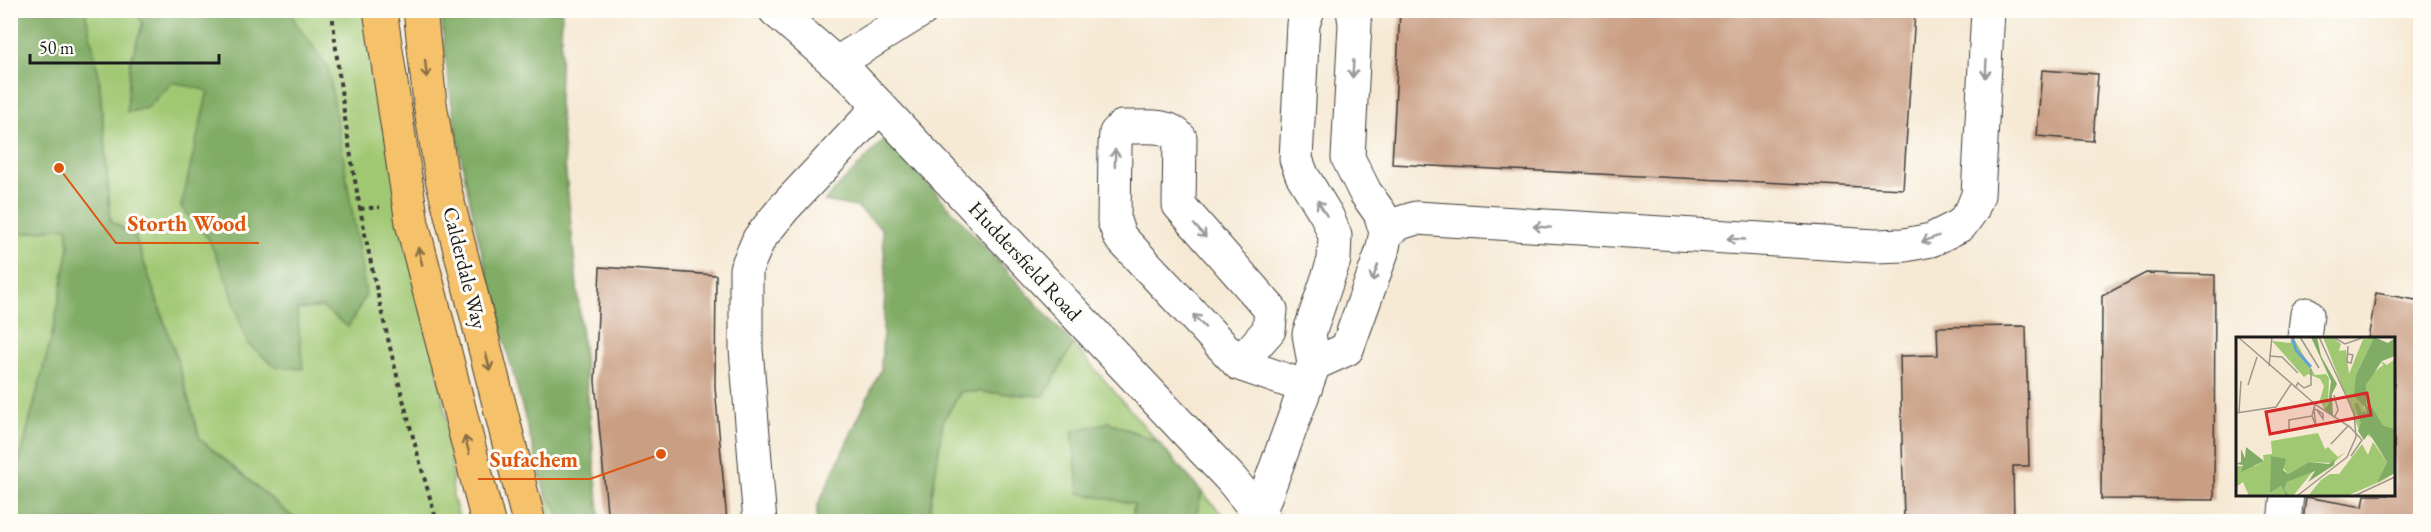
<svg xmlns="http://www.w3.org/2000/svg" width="2431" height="532" font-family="'EB Garamond',serif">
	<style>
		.green { fill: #a0c873; stroke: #5e7248; stroke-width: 1.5 }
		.forest { fill: #80ac65; stroke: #4e6440; stroke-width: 1.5 }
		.building { fill: #c99e83 }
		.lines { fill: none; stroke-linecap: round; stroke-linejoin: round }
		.minor-casing { stroke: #3d3b38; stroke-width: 35 }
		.highway-casing { stroke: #3d3b38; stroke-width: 35 }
		.path { stroke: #3d3b38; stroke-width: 4; stroke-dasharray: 4.5 4.5; stroke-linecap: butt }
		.minor { stroke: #fff; stroke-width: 33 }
		.highway { stroke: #f5c16b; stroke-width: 33 }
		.oneway { stroke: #886e44 }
		.oneway2 { stroke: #999 }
		.labels { text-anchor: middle; stroke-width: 6; stroke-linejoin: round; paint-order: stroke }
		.street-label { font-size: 21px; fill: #1c1c1c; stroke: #fdfcf7 }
		.inset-river { fill: none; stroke: #63a2d5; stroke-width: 3 }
		.inset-road { fill: none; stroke: #9f978a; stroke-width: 1.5 }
		.view { fill: #d62828; fill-opacity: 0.15; stroke: #d62828; stroke-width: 3 }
		.inset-edge { fill: none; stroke: #1c1c1c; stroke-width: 3 }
		.leader { fill: none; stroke: #de560d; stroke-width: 2 }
		.callout-dot { fill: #de560d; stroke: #fdfcf7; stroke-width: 2 }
		.callout-label { font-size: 22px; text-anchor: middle; font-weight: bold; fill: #de560d; stroke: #fdfcf7; stroke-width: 6; stroke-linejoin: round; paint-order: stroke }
	</style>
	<rect width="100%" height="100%" fill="#fdfcf7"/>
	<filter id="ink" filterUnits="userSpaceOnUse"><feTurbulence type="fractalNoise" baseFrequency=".0167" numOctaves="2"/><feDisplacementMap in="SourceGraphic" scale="12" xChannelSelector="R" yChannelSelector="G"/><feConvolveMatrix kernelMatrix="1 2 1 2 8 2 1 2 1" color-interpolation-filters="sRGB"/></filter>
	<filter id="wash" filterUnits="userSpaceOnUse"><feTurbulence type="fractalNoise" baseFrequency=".008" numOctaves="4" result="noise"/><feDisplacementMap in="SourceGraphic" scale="24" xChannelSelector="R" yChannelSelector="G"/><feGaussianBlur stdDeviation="1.35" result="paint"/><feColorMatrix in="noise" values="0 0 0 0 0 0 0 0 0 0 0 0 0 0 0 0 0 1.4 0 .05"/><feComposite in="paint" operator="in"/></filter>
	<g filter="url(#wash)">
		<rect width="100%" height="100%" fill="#f6e9d4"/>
		<path class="green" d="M 85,11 L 135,11 L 143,23 L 130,64 L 149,11 L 369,11 L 450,436 L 453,497 L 460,521 L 421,521 L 418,517 L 378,516 L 379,521 L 297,521 L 200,439 L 177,359 L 135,236 L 111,221 L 99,76 Z
			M 67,227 L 69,247 L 55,323 L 11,494 L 11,235 Z
			M 1073,344 L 1158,442 L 1109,422 L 1134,504 L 1132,521 L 928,522 L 943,421 L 961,391 L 1044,396 Z
			M 544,489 L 564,521 L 552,521 Z
			M 1202,492 L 1228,521 L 1195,522 Z"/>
		<path class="forest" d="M 10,11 L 85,11 L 99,76 L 111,221 L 135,236 L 177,359 L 200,439 L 297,521 L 11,521 L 11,494 L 55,323 L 69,247 L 67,227 L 11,235 Z
			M 135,11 L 291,11 L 295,22 L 328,67 L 366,295 L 348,327 L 322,307 L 297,310 L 303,369 L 276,367 L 247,343 L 229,285 L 208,238 L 181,207 L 208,91 L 173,82 L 147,108 L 127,112 L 130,64 L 143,23 Z
			M 441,11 L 562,11 L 559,102 L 600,521 L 564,521 L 544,489 C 503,331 453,174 441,11 Z
			M 886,138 L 1073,344 L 1044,396 L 961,391 L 943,421 L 928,521 L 817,521 L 817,507 L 881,369 L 886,270 L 882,229 L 857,207 L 824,201 Z
			M 1109,422 L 1158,442 L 1202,492 L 1195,521 L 1132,521 L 1134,504 L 1079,493 L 1072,431 Z"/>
		<g id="blocks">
			<path class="building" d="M 1400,10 L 1889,10 L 1915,14 L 1903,189 L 1392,164 Z
				M 2042,70 L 2098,74 L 2093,141 L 2037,136 Z
				M 600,267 L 716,275 L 715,387 L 727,522 L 608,522 L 595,381 Z
				M 2146,273 L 2215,275 L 2214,500 L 2101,499 L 2102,296 Z
				M 2376,293 L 2421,301 L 2421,522 L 2303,522 L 2306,497 L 2363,507 L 2365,495 L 2394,495 L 2394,339 L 2368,339 Z
				M 2026,326 L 2029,466 L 2013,466 L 2014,522 L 1904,522 L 1900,356 L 1938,355 L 1937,327 Z"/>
		</g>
	</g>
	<g filter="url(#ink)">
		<use href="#blocks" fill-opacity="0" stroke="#3d3b38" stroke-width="1.5"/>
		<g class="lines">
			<defs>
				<path id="minor" d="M 775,10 L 852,77 L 1231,479 L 1266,522
					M 837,63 L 922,10
					M 1386,232 L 1400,223 L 1416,218 L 1875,246 L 1905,245 L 1931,240 L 1961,225 L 1972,210 L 1978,195 L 1988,10
					M 2304,338 L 2307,314
					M 1239,364 L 1269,330 L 1271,310 L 1179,205 L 1180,138 C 1168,122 1141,128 1122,127 L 1116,133 L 1115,145 L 1114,221 L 1120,237 L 1239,364 L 1306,387
					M 1314,364 L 1347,349 L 1382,252 L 1386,232 L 1380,213 L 1365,192 L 1348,158 L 1355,24 L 1353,10
					M 1259,514 L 1314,364 L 1309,334 L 1334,260 L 1335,236 L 1327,216 L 1302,175 L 1296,159 L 1303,24 L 1308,10
					M 760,522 L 746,349 L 746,269 L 759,239 L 784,208 L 880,106
					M 2284,522 L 2287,494"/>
				<path id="highway" d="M 380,10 L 412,223 L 488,522
					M 420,10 L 430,103 L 442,179 L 529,522"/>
			</defs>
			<use href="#minor" class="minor-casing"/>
			<use href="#highway" class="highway-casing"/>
			<path class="path" d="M 332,10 C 348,184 388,355 437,522
				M 360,209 L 380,207
				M 440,522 L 457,517"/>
			<use href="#minor" class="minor"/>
			<use href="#highway" class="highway"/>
		</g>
		<defs><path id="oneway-shaft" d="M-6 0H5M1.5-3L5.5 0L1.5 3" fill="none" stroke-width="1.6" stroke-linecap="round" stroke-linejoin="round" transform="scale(1.5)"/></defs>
		<g class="oneway">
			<use href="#oneway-shaft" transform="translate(426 69) rotate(84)"/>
			<use href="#oneway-shaft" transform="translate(420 256) rotate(-104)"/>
			<use href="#oneway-shaft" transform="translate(488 362) rotate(76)"/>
			<use href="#oneway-shaft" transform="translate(467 445) rotate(-105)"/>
		</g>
		<g class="oneway2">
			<use href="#oneway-shaft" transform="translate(1353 69) rotate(93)"/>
			<use href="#oneway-shaft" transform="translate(1986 69) rotate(93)"/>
			<use href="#oneway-shaft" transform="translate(1115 158) rotate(-89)"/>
			<use href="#oneway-shaft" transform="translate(1322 208) rotate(-121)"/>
			<use href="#oneway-shaft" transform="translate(1542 227) rotate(-176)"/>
			<use href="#oneway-shaft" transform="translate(1200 231) rotate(48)"/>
			<use href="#oneway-shaft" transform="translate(1736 239) rotate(-177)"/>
			<use href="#oneway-shaft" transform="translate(1930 239) rotate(160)"/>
			<use href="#oneway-shaft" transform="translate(1375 273) rotate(110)"/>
			<use href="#oneway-shaft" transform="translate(1199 321) rotate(-133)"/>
		</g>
	</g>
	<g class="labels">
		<g class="street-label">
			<text transform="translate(1025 261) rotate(47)" y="7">Huddersfield Road</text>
			<text transform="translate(465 268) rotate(76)" y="7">Calderdale Way</text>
		</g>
	</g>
	<g transform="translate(2236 337)">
		<rect width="159" height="159" fill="#f6e9d4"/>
		<path d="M 57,0 L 79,38 L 90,37 L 93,41 L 92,68 L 88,72 L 84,63 L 88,49 L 84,42 L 72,37 L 68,40 L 36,4 L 54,6 ZM 87,0 L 96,0 L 105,7 L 103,14 L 110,13 L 113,37 L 127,2 L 138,0 L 120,38 L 120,48 L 140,103 L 123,93 ZM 159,22 L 159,92 L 147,88 L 135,68 L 130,69 L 130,48 L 137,36 L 147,28 L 145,24 L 151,28 ZM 82,96 L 89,112 L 92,110 L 102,120 L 110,115 L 97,126 L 73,125 L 52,137 L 38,119 L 34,156 L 45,149 L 50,159 L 13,159 L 7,145 L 0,150 L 0,129 L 19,129 L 28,124 L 27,118 L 36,117 L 35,104 ZM 137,105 L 151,125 L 142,145 L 159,138 L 111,159 L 72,159 L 85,143 L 94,137 L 103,137 L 126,107 L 132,118 ZM 78,133 L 57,159 L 51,158 L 48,152 L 51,145 Z" fill="#a0c873"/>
		<path d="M 75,0 L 81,0 L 85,19 L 101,47 L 96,57 L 97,79 L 88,72 L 92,68 L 95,44 ZM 138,0 L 152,6 L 159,1 L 159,19 L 146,24 L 130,48 L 130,69 L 135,68 L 147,88 L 159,92 L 159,136 L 141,146 L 151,125 L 133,96 L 128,103 L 122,94 L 125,86 L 118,67 L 122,66 L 126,76 L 129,74 L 132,88 L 129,70 L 118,59 L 120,38 ZM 10,110 L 28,124 L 5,135 L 7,128 L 0,127 L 5,125 L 5,112 L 9,121 ZM 35,119 L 50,122 L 47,133 L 52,137 L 73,125 L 93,127 L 99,122 L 98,128 L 72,145 L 79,134 L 51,145 L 48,152 L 53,159 L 50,159 L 45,149 L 34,156 Z" fill="#80ac65"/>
		<path class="inset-river" d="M 56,0 L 60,13 L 75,30"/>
		<path class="inset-road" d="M 2,0 L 80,68 L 114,90M 64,0 L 83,31M 97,0 L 109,7 L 129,0M 112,9 L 111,25 L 115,26 L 117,18 L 112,17M 33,19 L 46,20 L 62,36M 33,29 L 36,0M 12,48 L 21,20M 59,51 L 62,46 L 68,51 L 75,48 L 75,32M 78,72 L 81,73 L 87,77 L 87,82 L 81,73M 78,73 L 80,89 L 76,79 L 79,67M 3,75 L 5,44M 0,76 L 40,70 L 55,47M 76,79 L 53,83 L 53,94 L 80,89M 98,81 L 102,73 L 98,58M 114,90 L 126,103 L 115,119M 95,107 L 112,89M 61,159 L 111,120 L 120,100 L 118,76 L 83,0M 118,159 L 159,140"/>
		<path class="view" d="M 131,56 L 135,78 L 34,97 L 30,75 Z"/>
		<rect width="159" height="159" class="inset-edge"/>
	</g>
	<path class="leader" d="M59 168L116 243H259M661 454L590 479H478"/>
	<g class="callout-dot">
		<circle cx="59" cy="168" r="6"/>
		<circle cx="661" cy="454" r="6"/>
	</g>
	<g class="callout-label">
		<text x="187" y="231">Storth Wood</text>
		<text x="534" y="467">Sufachem</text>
	</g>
	<rect width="2431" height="532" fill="none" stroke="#fdfcf7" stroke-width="36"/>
	<path d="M30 54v9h189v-9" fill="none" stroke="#1c1c1c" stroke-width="3"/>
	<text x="39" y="54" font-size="18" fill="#1c1c1c" stroke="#fdfcf7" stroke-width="4.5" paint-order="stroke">50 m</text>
</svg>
